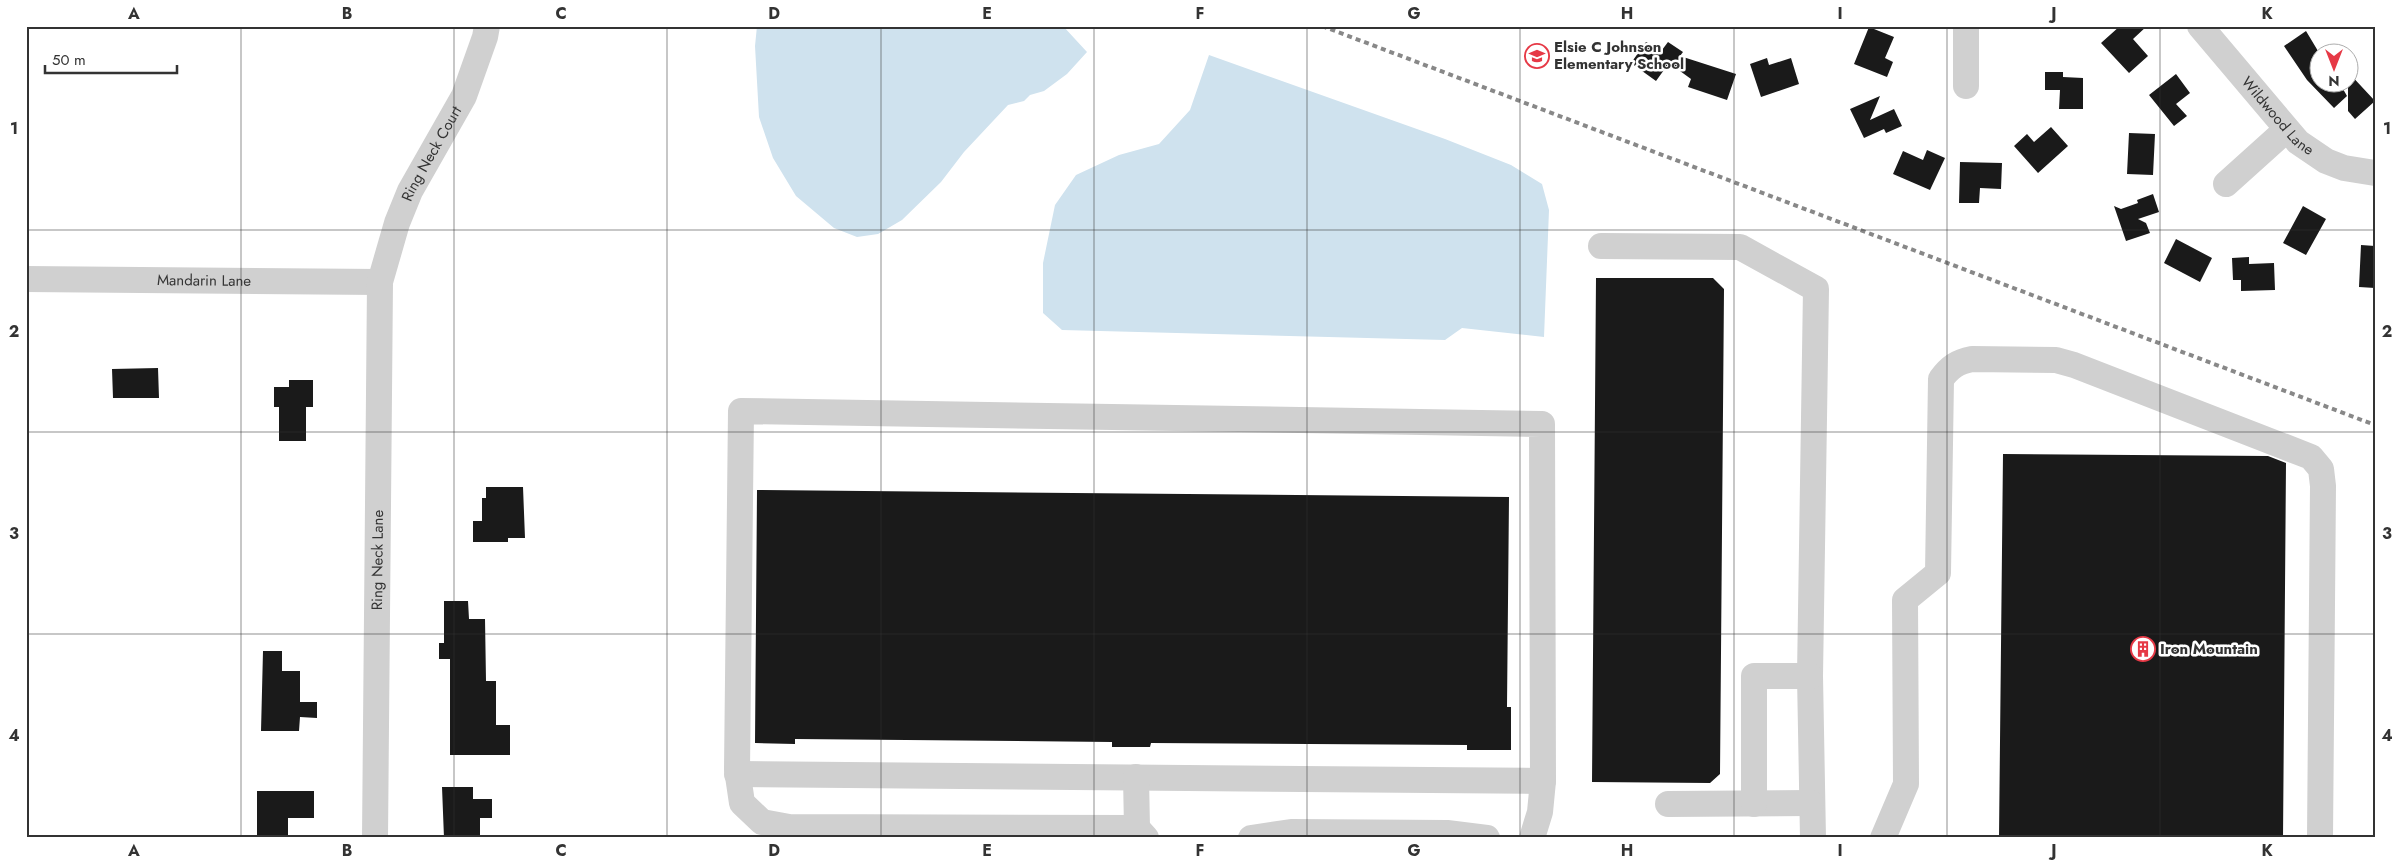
<svg xmlns="http://www.w3.org/2000/svg" width="2401" height="864" font-family="Jost,sans-serif">
	<style>
		.water { fill: #cfe2ee }
		.building { fill: #1a1a1a }
		.lines { fill: none; stroke-linecap: round; stroke-linejoin: round }
		.minor { stroke: #d0d0d0; stroke-width: 26 }
		.rail { stroke: #888; stroke-width: 4; stroke-dasharray: 5 4; stroke-linecap: butt }
		.grid { fill: none; stroke: #333; stroke-width: 1; stroke-opacity: 0.55 }
		.labels { text-anchor: middle; stroke-width: 5; stroke-linejoin: round; paint-order: stroke }
		.poi-label { font-size: 15px; font-weight: bold; fill: #333; stroke: #fff; text-anchor: start }
		.street-label { font-size: 15px; fill: #333; stroke: #fff }
		.neatline { fill: none; stroke: #333; stroke-width: 2 }
		.grid-label { font-size: 16px; text-anchor: middle; font-weight: bold; fill: #333 }
	</style>
	<rect width="100%" height="100%" fill="#fff"/>
	<path class="water" d="M 757,26 L 1063,26 L 1087,52 L 1067,74 L 1044,91 L 1030,95 L 1024,101 L 1008,105 L 964,152 L 941,182 L 902,220 L 878,234 L 857,237 L 834,228 L 796,196 L 773,158 L 759,117 L 755,46 Z
		M 1209,55 L 1445,139 L 1511,165 L 1542,184 L 1549,210 L 1544,337 L 1462,328 L 1445,340 L 1062,330 L 1043,313 L 1043,263 L 1055,205 L 1076,175 L 1119,155 L 1159,144 L 1190,110 Z"/>
	<path class="building" d="M 2120,26 L 2147,26 L 2133,39 L 2148,56 L 2129,73 L 2101,43 Z
		M 1869,27 L 1894,37 L 1885,58 L 1893,62 L 1887,77 L 1854,64 Z
		M 2306,31 L 2318,51 L 2318,82 L 2339,82 L 2347,96 L 2334,108 L 2307,80 L 2284,46 Z
		M 1646,42 L 1662,50 L 1668,42 L 1683,52 L 1680,56 L 1736,74 L 1727,100 L 1688,87 L 1691,79 L 1669,63 L 1656,81 L 1631,63 Z
		M 1767,58 L 1769,65 L 1791,58 L 1799,84 L 1761,97 L 1750,64 Z
		M 2045,72 L 2063,72 L 2063,77 L 2083,78 L 2083,109 L 2059,109 L 2060,90 L 2045,90 Z
		M 2348,72 L 2375,101 L 2355,119 L 2348,111 Z
		M 2176,74 L 2190,93 L 2176,104 L 2187,116 L 2174,126 L 2149,95 Z
		M 1880,96 L 1870,120 L 1894,109 L 1902,126 L 1886,133 L 1884,129 L 1864,138 L 1850,109 Z
		M 2051,127 L 2068,146 L 2038,173 L 2014,146 L 2027,134 L 2034,142 Z
		M 2129,133 L 2155,134 L 2153,175 L 2127,174 Z
		M 1927,150 L 1945,158 L 1930,190 L 1893,174 L 1903,151 L 1923,160 Z
		M 1960,162 L 2002,163 L 2001,189 L 1980,188 L 1979,203 L 1959,203 Z
		M 2153,194 L 2159,212 L 2138,219 L 2146,223 L 2150,233 L 2126,241 L 2114,206 L 2121,209 L 2138,203 L 2137,200 Z
		M 2303,206 L 2326,219 L 2306,255 L 2283,243 Z
		M 2176,239 L 2212,258 L 2200,282 L 2164,263 Z
		M 2361,245 L 2375,246 L 2375,288 L 2359,287 Z
		M 2249,257 L 2249,264 L 2274,263 L 2275,290 L 2241,291 L 2241,280 L 2233,280 L 2232,258 Z
		M 1596,278 L 1713,278 L 1724,289 L 1720,774 L 1710,783 L 1592,782 Z
		M 158,368 L 159,398 L 113,398 L 112,369 Z
		M 289,380 L 313,380 L 313,407 L 306,407 L 306,441 L 279,441 L 279,407 L 274,407 L 274,387 L 289,387 Z
		M 2003,454 L 2268,456 L 2286,463 L 2283,838 L 1999,838 Z
		M 486,487 L 523,487 L 525,538 L 508,538 L 508,542 L 473,542 L 473,521 L 482,521 L 482,498 L 486,498 Z
		M 757,490 L 1509,497 L 1507,707 L 1511,707 L 1511,750 L 1467,750 L 1467,745 L 1151,743 L 1150,747 L 1112,747 L 1112,742 L 795,739 L 795,744 L 755,743 Z
		M 444,601 L 468,601 L 469,619 L 485,619 L 486,681 L 496,681 L 496,725 L 510,725 L 510,755 L 450,755 L 450,659 L 439,659 L 439,643 L 444,643 Z
		M 263,651 L 282,651 L 282,671 L 300,671 L 300,702 L 317,702 L 317,718 L 300,717 L 299,731 L 261,731 Z
		M 442,787 L 473,787 L 473,799 L 492,799 L 492,818 L 480,818 L 480,838 L 444,838 Z
		M 257,791 L 314,791 L 314,818 L 288,818 L 288,838 L 257,838 Z"/>
	<g class="lines">
		<g class="minor">
			<path d="M 1966,26 L 1966,86"/>
			<path id="s1" d="M 2200,26 L 2298,142 L 2326,161 L 2344,168 L 2375,173"/>
			<path d="M 2226,184 L 2286,130"/>
			<path d="M 1601,246 L 1740,247 L 1816,289 L 1810,676 L 1813,838"/>
			<path id="s2" d="M 26,279 L 380,282"/>
			<path d="M 737,774 L 1543,781"/>
			<path d="M 1136,777 L 1137,828"/>
			<path d="M 1668,804 L 1811,803"/>
			<path d="M 1754,804 L 1754,676 L 1810,676"/>
			<path id="s3" d="M 375,838 L 380,282 L 397,223 L 410,191 L 464,96 L 485,37 L 487,26"/>
			<path d="M 1146,838 L 1137,828 L 789,827 L 762,822 L 742,803 L 737,769 L 741,411 L 1542,424 L 1543,781 L 1540,812 L 1532,838"/>
			<path d="M 1251,838 L 1291,832 L 1447,833 L 1487,838"/>
			<path d="M 1883,838 L 1906,784 L 1905,600 L 1938,573 L 1941,379 C 1950,367 1957,362 1972,359 L 2056,360 L 2074,365 L 2311,457 L 2321,469 L 2323,486 L 2320,838"/>
		</g>
		<path class="rail" d="M 1322,26 L 2375,425"/>
	</g>
	<path class="grid" d="M 241,26 L 241,838M 454,26 L 454,838M 667,26 L 667,838M 881,26 L 881,838M 1094,26 L 1094,838M 1307,26 L 1307,838M 1520,26 L 1520,838M 1734,26 L 1734,838M 1947,26 L 1947,838M 2160,26 L 2160,838M 26,230 L 2375,230M 26,432 L 2375,432M 26,634 L 2375,634"/>
	<defs>
		<symbol id="school-ring" viewBox="-11 -11 22 22"><circle r="9.5" fill="#fff" stroke="#e63946" stroke-width="1.5"/><path d="M0-5L7-2L0 1L-7-2ZM-4 1L0 2.5L4 1V4Q0 6-4 4Z" fill="#e63946"/></symbol>
		<symbol id="building-ring" viewBox="-11 -11 22 22"><circle r="9.5" fill="#fff" stroke="#e63946" stroke-width="1.5"/><path d="M-4-6H4V6H1V3H-1V6H-4ZM-2.5-4.3h1.7v1.8h-1.7ZM.8-4.3h1.7v1.8H.8ZM-2.5-1h1.7V.8h-1.7ZM.8-1h1.7V.8H.8Z" fill="#e63946"/></symbol>
	</defs>
	<g fill-rule="evenodd">
		<use href="#school-ring" x="1523" y="42" width="28" height="28"/>
		<use href="#building-ring" x="2129" y="635" width="28" height="28"/>
	</g>
	<g class="labels">
		<g class="poi-label">
			<text x="1554" y="52">Elsie C Johnson<tspan x="1554" dy="17">Elementary School</tspan></text>
			<text x="2160" y="654">Iron Mountain</text>
		</g>
		<g class="street-label">
			<text dy="5" stroke="none"><textPath href="#s1" startOffset="119">Wildwood Lane</textPath></text>
			<text dy="5" stroke="none"><textPath href="#s3" startOffset="695">Ring Neck Court</textPath></text>
			<text dy="5" stroke="none"><textPath href="#s2" startOffset="178">Mandarin Lane</textPath></text>
			<text dy="5" stroke="none"><textPath href="#s3" startOffset="278">Ring Neck Lane</textPath></text>
		</g>
	</g>
	<rect width="2401" height="864" fill="none" stroke="#ffffff" stroke-width="55"/>
	<g transform="translate(2334 68) rotate(180)"><circle r="24" fill="#ffffff" stroke="#adadad"/>
	<path d="M0-4L9 19L0 12L-9 19Z" fill="#e63946"/>
	<text y="-8" font-size="14" font-weight="bold" text-anchor="middle" fill="#333333">N</text>
	</g>
	<path d="M45 65v8h132v-8" fill="none" stroke="#333333" stroke-width="2.5"/>
	<text x="52" y="65" font-size="15" fill="#333333" stroke="#ffffff" stroke-width="4" paint-order="stroke">50 m</text>
	<rect x="28" y="28" width="2346" height="808" class="neatline"/>
	<g class="grid-label">
		<text x="134" y="19">A</text>
		<text x="347" y="19">B</text>
		<text x="561" y="19">C</text>
		<text x="774" y="19">D</text>
		<text x="987" y="19">E</text>
		<text x="1200" y="19">F</text>
		<text x="1414" y="19">G</text>
		<text x="1627" y="19">H</text>
		<text x="1840" y="19">I</text>
		<text x="2054" y="19">J</text>
		<text x="2267" y="19">K</text>
		<text x="14" y="134">1</text>
		<text x="2387" y="134">1</text>
		<text x="14" y="337">2</text>
		<text x="2387" y="337">2</text>
		<text x="14" y="539">3</text>
		<text x="2387" y="539">3</text>
		<text x="14" y="741">4</text>
		<text x="2387" y="741">4</text>
		<text x="134" y="856">A</text>
		<text x="347" y="856">B</text>
		<text x="561" y="856">C</text>
		<text x="774" y="856">D</text>
		<text x="987" y="856">E</text>
		<text x="1200" y="856">F</text>
		<text x="1414" y="856">G</text>
		<text x="1627" y="856">H</text>
		<text x="1840" y="856">I</text>
		<text x="2054" y="856">J</text>
		<text x="2267" y="856">K</text>
	</g>
</svg>
